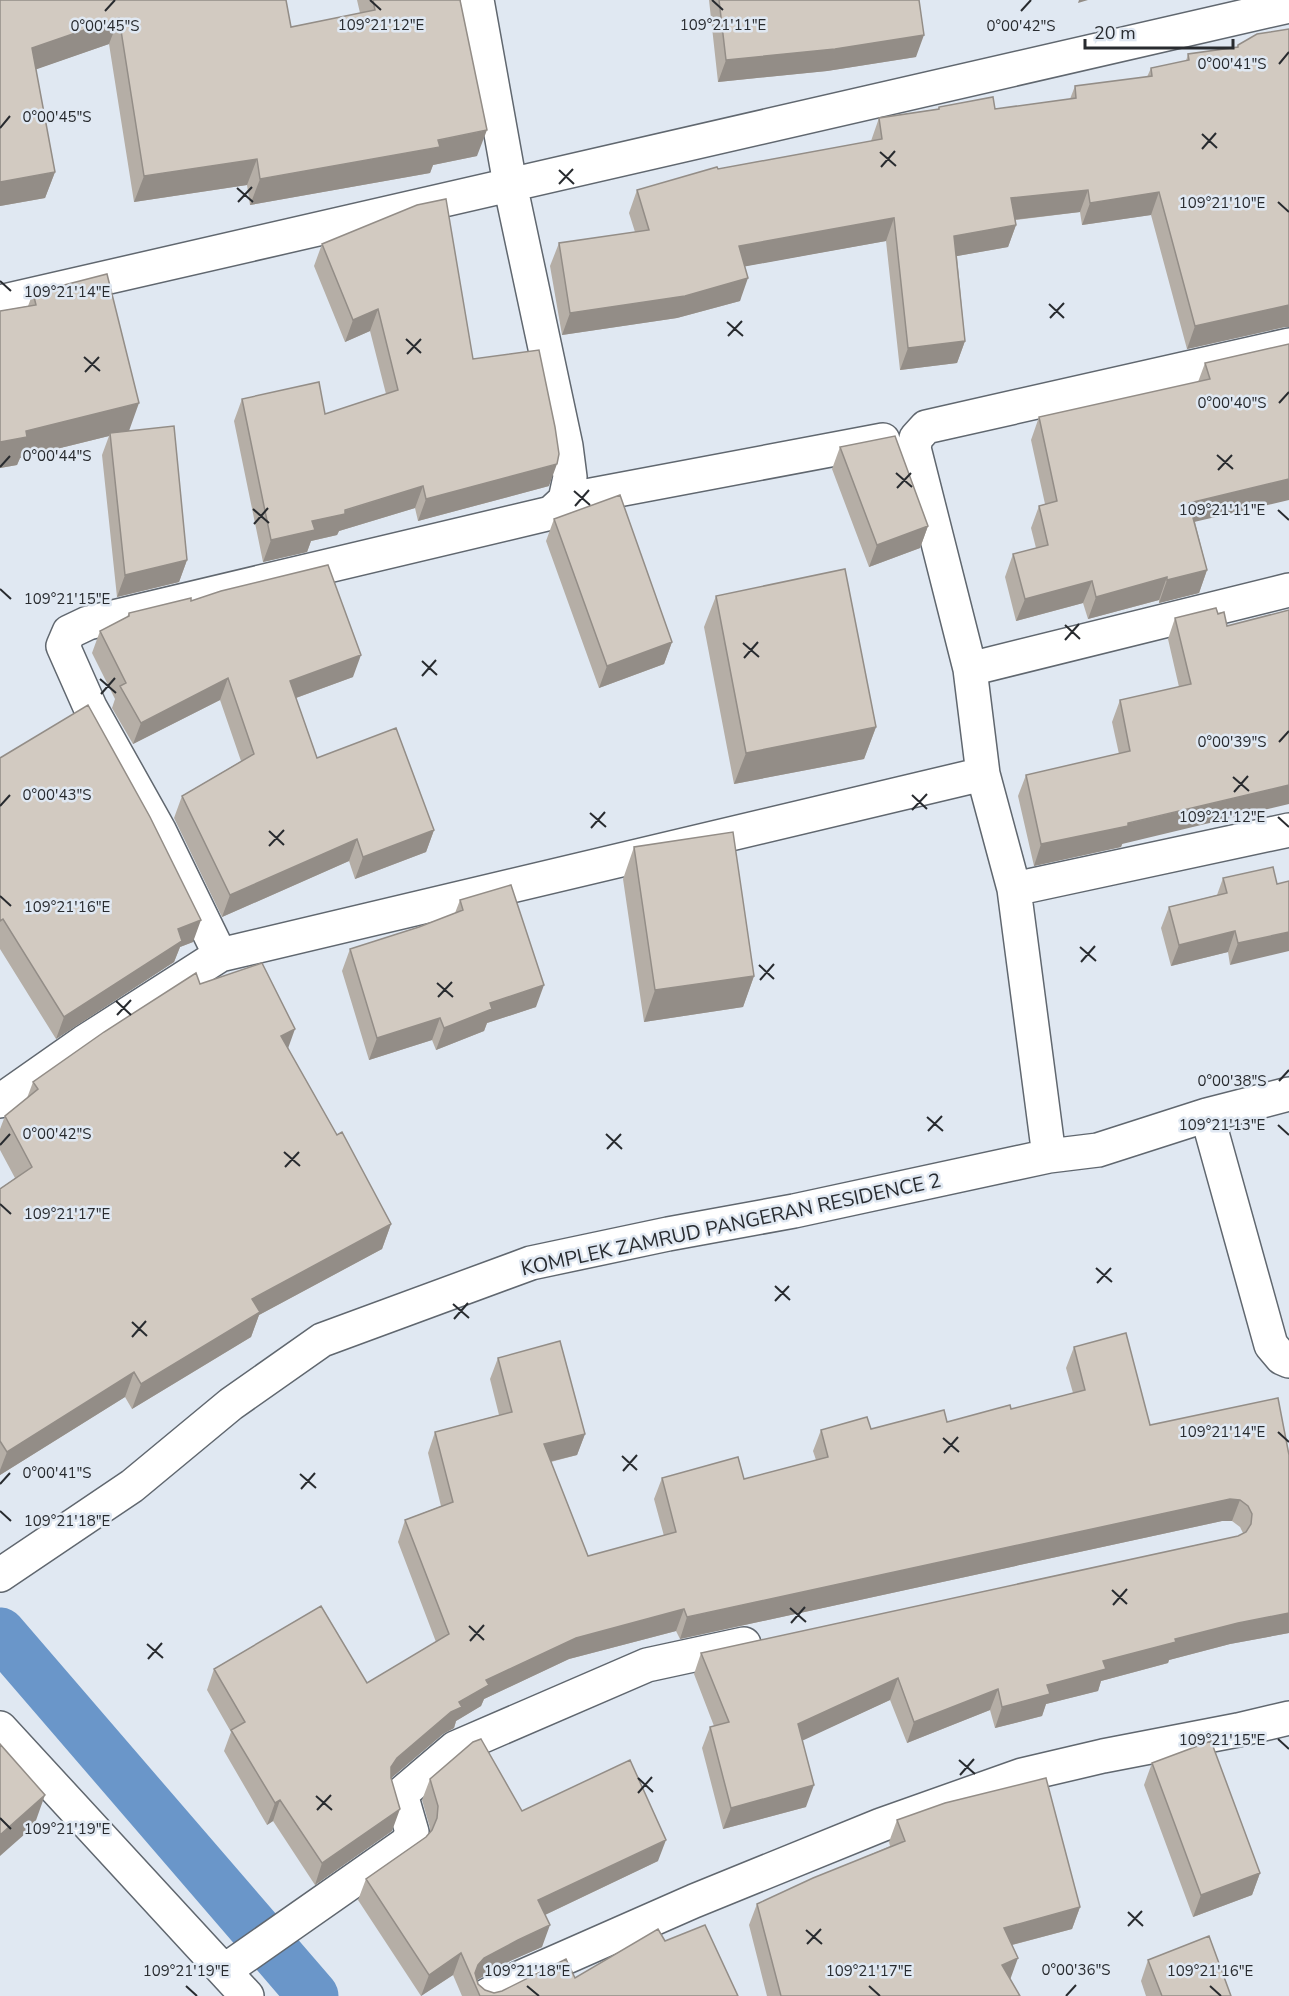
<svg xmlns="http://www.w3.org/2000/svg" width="1289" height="1996" font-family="'Nunito Sans',sans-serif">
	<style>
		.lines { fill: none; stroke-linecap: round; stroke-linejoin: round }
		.canal { stroke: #6a96c9; stroke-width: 51 }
		.street-casing { stroke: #60676f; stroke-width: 36 }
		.street { stroke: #fff; stroke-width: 33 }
		.wall { fill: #b5aea6 }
		.shaded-wall { fill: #938d87 }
		.building { fill: #d2cac1; stroke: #938d87; stroke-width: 1.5 }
		.ticks { fill: none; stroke: #282b2f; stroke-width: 2 }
		.labels { text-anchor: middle; stroke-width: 5; stroke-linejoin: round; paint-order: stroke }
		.street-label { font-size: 20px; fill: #282b2f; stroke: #e0e8f2 }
		.ticks-label { font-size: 15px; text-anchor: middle; fill: #282b2f; stroke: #e0e8f2; stroke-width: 5; stroke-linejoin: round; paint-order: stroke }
	</style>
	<rect width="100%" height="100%" fill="#e0e8f2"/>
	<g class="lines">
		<path class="canal" d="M 0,1633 L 313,1996"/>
		<defs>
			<path id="street" d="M 0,302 L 1289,6
				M 565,500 L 883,440
				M 970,669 L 1289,590
				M 1014,889 L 1289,830
				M 220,955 L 983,774
				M 0,1101 L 84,1042 L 220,955 L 159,830 L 90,707 L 63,646 L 69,632 L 88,623 L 551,513 L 565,500 L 570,477 L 566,446 L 510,184 L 477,0
				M 1207,1115 L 1271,1345 L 1282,1358 L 1289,1361
				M 1049,1156 L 1014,889 L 983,774 L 970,669 L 914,448 L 916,438 L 926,427 L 1289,345
				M 0,1575 L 132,1486 L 231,1404 L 322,1340 L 531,1263 L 668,1234 L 794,1211 L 1049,1156 L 1098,1150 L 1207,1115 L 1289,1094
				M 0,1728 L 247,1996
				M 224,1971 L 407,1843 L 412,1832 L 401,1794 L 455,1748 L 647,1665 L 744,1644
				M 486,1996 L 519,1978 L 694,1901 L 881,1825 L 1022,1775 L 1103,1756 L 1238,1730 L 1289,1718"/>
		</defs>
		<use href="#street" class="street-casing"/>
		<use href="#street" class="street"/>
	</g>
	<path class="wall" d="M 0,0 L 291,27 L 360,13 L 357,0 L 460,0 L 477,156 L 433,165 L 430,173 L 250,205 L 247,185 L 134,202 L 109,44 L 36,69 L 55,172 L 45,198 L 0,206 L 0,210 Z
		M 709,0 L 919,0 L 916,57 L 827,71 L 718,82 Z
		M 1289,29 L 1289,327 L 1285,327 L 1187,349 L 1151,215 L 1082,225 L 1080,212 L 1015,220 L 1016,225 L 1008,247 L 957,256 L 965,341 L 957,363 L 900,370 L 886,241 L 745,266 L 740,301 L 677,318 L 562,335 L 550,266 L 559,243 L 635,232 L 629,213 L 637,190 L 718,169 L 871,141 L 879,118 L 938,109 L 939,107 L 995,109 L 1070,99 L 1075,86 L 1147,77 L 1151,68 L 1186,61 L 1188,54 L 1237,47 L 1238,45 Z
		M 322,244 L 473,359 L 549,486 L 418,521 L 415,508 L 339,531 L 337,535 L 311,541 L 307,552 L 263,562 L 234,421 L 242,399 L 325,414 L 386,394 L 370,331 L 345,342 L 314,266 Z
		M 33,293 L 129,431 L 187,560 L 179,582 L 117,597 L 102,455 L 109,436 L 20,458 L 17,465 L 0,468 L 0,311 L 28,306 Z
		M 1289,344 L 1195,522 L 1207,570 L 1199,593 L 1159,603 L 1159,600 L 1088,619 L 1083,603 L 1016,621 L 1005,577 L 1013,554 L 1036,548 L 1031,528 L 1039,506 L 1045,504 L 1031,440 L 1039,417 L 1198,382 L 1205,363 Z
		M 840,447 L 928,526 L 920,548 L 869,567 L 832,469 Z
		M 554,519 L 672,642 L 664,664 L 599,688 L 546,541 Z
		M 716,596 L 876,727 L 864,759 L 734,784 L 704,627 Z
		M 191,601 L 353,677 L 296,698 L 317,758 L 434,830 L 426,852 L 355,879 L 349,861 L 222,917 L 174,818 L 182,796 L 241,761 L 220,700 L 133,744 L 112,708 L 115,699 L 92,653 L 100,631 L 127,617 L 129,613 Z
		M 1224,612 L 1121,847 L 1034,866 L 1018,796 L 1026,775 L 1119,754 L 1112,722 L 1120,700 L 1179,687 L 1168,639 L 1175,618 Z
		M 0,758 L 193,942 L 180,947 L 174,962 L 56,1039 L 0,949 Z
		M 634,847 L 754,976 L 743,1007 L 644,1022 L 623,879 Z
		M 1223,878 L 1277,884 L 1230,965 L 1228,952 L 1171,966 L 1161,928 L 1169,907 L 1217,895 Z
		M 460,900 L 536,1007 L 487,1023 L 484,1031 L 436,1050 L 432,1040 L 369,1060 L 342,971 L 350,949 L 419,927 L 455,913 Z
		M 200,984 L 288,1049 L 337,1135 L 391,1224 L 382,1249 L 259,1315 L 251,1337 L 132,1409 L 125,1397 L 0,1475 L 0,1189 L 15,1178 L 0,1150 L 0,1129 L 5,1116 L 27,1098 L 33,1082 Z
		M 1074,1347 L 1150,1425 L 1289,1455 L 1289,1633 L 1230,1644 L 1169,1660 L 1168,1663 L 1101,1681 L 1098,1691 L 1046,1704 L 1042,1716 L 995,1728 L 990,1710 L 907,1743 L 890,1700 L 802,1740 L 806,1807 L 723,1829 L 702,1748 L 710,1727 L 714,1726 L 694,1674 L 701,1653 L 1238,1536 L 1243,1533 L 1240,1527 L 1232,1521 L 1222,1521 L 680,1639 L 676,1631 L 569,1659 L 484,1699 L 481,1706 L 456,1721 L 454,1728 L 443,1734 L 391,1778 L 392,1831 L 315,1885 L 273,1821 L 267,1825 L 224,1751 L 231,1732 L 207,1690 L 214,1669 L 367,1683 L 436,1642 L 398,1542 L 405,1520 L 441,1506 L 428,1453 L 435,1432 L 499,1415 L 490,1379 L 498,1358 L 585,1434 L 577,1455 L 551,1462 L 588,1556 L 664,1536 L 654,1499 L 662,1478 L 744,1479 L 816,1460 L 813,1451 L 821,1430 L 871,1429 L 947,1422 L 1011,1409 L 1073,1393 L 1066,1368 Z
		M 1152,1763 L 1260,1873 L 1252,1895 L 1193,1917 L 1144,1785 Z
		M 430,1779 L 522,1811 L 658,1861 L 545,1915 L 542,1947 L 510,1961 L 477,1980 L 478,1984 L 485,1990 L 494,1993 L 575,1978 L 665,1941 L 738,1996 L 462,1996 L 453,1975 L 421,1996 L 358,1900 L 366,1879 L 426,1837 L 430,1832 L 430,1828 L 422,1800 Z
		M 897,1820 L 1080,1907 L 1072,1929 L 1012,1945 L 1010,1979 L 1020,1996 L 767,1996 L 749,1925 L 757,1904 L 890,1846 L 889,1842 Z
		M 1148,1960 L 1231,1996 L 1146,1996 L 1141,1981 Z"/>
	<path class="shaded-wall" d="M 1079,0 L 1088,0 L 1078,3 Z
		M 119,18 L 109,44 L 23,74 L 32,48 Z
		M 924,35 L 916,57 L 827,71 L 718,82 L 726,60 Z
		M 487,130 L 477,156 L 433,165 L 430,173 L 250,205 L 260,179 Z
		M 257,159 L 247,185 L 134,202 L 144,176 Z
		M 55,172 L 45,198 L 0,206 L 0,182 Z
		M 1088,190 L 1080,212 L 1003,221 L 1011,198 Z
		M 1159,192 L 1151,215 L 1082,225 L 1090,203 Z
		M 894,218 L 886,241 L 731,269 L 739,246 Z
		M 1016,225 L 1008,247 L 946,258 L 954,236 Z
		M 748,278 L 740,301 L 677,318 L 562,335 L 570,313 Z
		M 1289,305 L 1289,327 L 1285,327 L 1187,349 L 1195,326 Z
		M 378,309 L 370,331 L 345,342 L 353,320 Z
		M 965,341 L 957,363 L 900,370 L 908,348 Z
		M 139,403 L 129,431 L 110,433 L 109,436 L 20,458 L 17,465 L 0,468 L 0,442 L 26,431 Z
		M 557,464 L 549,486 L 418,521 L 426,499 Z
		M 1289,479 L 1289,500 L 1181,525 L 1189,503 Z
		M 423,486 L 415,508 L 339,531 L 337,535 L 311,541 L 307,552 L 263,562 L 271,540 L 312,521 Z
		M 928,526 L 920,548 L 869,567 L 877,545 Z
		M 187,560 L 179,582 L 117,597 L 125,575 Z
		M 1207,570 L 1199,593 L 1159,603 L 1167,580 Z
		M 1167,577 L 1159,600 L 1088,619 L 1096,597 Z
		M 1092,581 L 1083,603 L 1016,621 L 1025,599 Z
		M 672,642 L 664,664 L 599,688 L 607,666 Z
		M 361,655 L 353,677 L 282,703 L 290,681 Z
		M 228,678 L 220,700 L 133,744 L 141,723 Z
		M 876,727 L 864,759 L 734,784 L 746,753 Z
		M 1289,785 L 1289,804 L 1122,844 L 1121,847 L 1034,866 L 1041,844 Z
		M 434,830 L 426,852 L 355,879 L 363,857 Z
		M 357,839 L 349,861 L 222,917 L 230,895 Z
		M 201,920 L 193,942 L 180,947 L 174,962 L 56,1039 L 64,1017 L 178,929 Z
		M 1235,931 L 1228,952 L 1171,966 L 1179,945 Z
		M 1289,932 L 1289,951 L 1230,965 L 1238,943 Z
		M 754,976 L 743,1007 L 644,1022 L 655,990 Z
		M 544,985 L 536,1007 L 487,1023 L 484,1031 L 436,1050 L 444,1028 L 490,1003 Z
		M 440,1018 L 432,1040 L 369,1060 L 377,1038 Z
		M 295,1029 L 286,1054 L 281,1036 Z
		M 391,1224 L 382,1249 L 259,1315 L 251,1337 L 132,1409 L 141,1384 L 252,1299 Z
		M 134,1372 L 125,1397 L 0,1475 L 0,1470 L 7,1452 Z
		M 585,1434 L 577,1455 L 536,1465 L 544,1444 Z
		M 1230,1499 L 1240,1500 L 1232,1521 L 1222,1521 L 680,1639 L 687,1617 Z
		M 684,1609 L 676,1631 L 569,1659 L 484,1699 L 481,1706 L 456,1721 L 454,1728 L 443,1734 L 389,1780 L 391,1767 L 397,1758 L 459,1702 L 486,1680 L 576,1638 Z
		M 1289,1613 L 1289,1633 L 1230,1644 L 1169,1660 L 1168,1663 L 1101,1681 L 1098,1691 L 1046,1704 L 1042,1716 L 995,1728 L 1002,1707 L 1047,1685 L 1103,1661 L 1175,1639 L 1238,1623 Z
		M 898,1678 L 890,1700 L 791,1746 L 798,1724 Z
		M 998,1689 L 990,1710 L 907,1743 L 914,1722 Z
		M 814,1785 L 806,1807 L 723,1829 L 731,1808 Z
		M 45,1795 L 34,1826 L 0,1856 L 0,1835 Z
		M 280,1800 L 273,1821 L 267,1825 L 275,1803 Z
		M 400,1809 L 392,1831 L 315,1885 L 322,1863 Z
		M 666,1840 L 658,1861 L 530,1922 L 538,1900 Z
		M 1260,1873 L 1252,1895 L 1193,1917 L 1201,1895 Z
		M 1080,1907 L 1072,1929 L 996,1949 L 1004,1928 Z
		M 550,1925 L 542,1947 L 510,1961 L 477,1980 L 473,1979 L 478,1965 L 484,1958 L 518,1940 Z
		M 461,1953 L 453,1975 L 421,1996 L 429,1975 Z
		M 1018,1958 L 1010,1980 L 1002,1965 Z"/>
	<path class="building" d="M 0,0 L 286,0 L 291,27 L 375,10 L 373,0 L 460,0 L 487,130 L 438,140 L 440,147 L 260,179 L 257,159 L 144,176 L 119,18 L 32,48 L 55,172 L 0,182 Z
		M 719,0 L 919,0 L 924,35 L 835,49 L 726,60 Z
		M 1289,29 L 1289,305 L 1195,326 L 1159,192 L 1090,203 L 1088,190 L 1011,198 L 1016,225 L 954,236 L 965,341 L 908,348 L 894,218 L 739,246 L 748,278 L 685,296 L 570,313 L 559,243 L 649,230 L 637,190 L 717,167 L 718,169 L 882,139 L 879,118 L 939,109 L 939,107 L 993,97 L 995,109 L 1076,98 L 1075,86 L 1152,76 L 1151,68 L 1189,60 L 1188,54 L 1238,47 L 1238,45 L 1257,34 Z
		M 446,199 L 473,359 L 539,350 L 555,427 L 559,454 L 557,464 L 426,499 L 423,486 L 345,510 L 345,514 L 312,521 L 315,530 L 271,540 L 242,399 L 319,382 L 325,414 L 398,390 L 378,309 L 353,320 L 322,244 L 417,205 Z
		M 107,274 L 139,403 L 26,431 L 27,437 L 0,442 L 0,311 L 36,305 L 33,293 Z
		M 1289,344 L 1289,479 L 1189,503 L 1207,570 L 1167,580 L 1167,577 L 1096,597 L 1092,581 L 1025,599 L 1013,554 L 1048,545 L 1039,506 L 1057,501 L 1039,417 L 1210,379 L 1205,363 Z
		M 174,426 L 187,560 L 125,575 L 110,433 Z
		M 895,436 L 928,526 L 877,545 L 840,447 Z
		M 620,495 L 672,642 L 607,666 L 554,519 Z
		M 328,565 L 361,655 L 290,681 L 317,758 L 396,728 L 434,830 L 363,857 L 357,839 L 230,895 L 182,796 L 254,754 L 228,678 L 141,723 L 120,686 L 126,683 L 100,631 L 129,616 L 129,613 L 191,598 L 191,601 L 221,591 Z
		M 845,569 L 876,727 L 746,753 L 716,596 Z
		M 1216,608 L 1218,614 L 1224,612 L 1227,626 L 1289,610 L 1289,785 L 1128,823 L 1128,826 L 1041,844 L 1026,775 L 1130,751 L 1120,700 L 1191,684 L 1175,618 Z
		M 88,705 L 150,817 L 201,920 L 178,929 L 182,941 L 64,1017 L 3,919 L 0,921 L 0,758 Z
		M 733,832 L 754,976 L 655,990 L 634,847 Z
		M 1273,867 L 1277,884 L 1289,881 L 1289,932 L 1238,943 L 1235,931 L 1179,945 L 1169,907 L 1227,893 L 1223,878 Z
		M 511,885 L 544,985 L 490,1003 L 492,1009 L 444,1028 L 440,1018 L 377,1038 L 350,949 L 419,927 L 463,910 L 460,900 Z
		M 262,963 L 295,1029 L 281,1036 L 337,1135 L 342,1132 L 391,1224 L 252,1299 L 260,1312 L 141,1384 L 134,1372 L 7,1452 L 0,1441 L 0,1189 L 32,1167 L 5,1116 L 38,1089 L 33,1082 L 104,1032 L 196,973 L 200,984 Z
		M 1126,1333 L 1150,1425 L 1278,1398 L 1289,1455 L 1289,1613 L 1238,1623 L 1175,1639 L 1176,1642 L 1103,1661 L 1106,1669 L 1047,1685 L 1050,1694 L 1002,1707 L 998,1689 L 914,1722 L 898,1678 L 798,1724 L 814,1785 L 731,1808 L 710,1727 L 729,1722 L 701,1653 L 1238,1536 L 1246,1532 L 1251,1524 L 1252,1514 L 1248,1506 L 1240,1500 L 1230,1499 L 687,1617 L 684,1609 L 576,1638 L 486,1680 L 489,1685 L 459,1702 L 462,1707 L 451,1712 L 397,1758 L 391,1767 L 391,1778 L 400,1809 L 322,1863 L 280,1800 L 275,1803 L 231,1730 L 245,1722 L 214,1669 L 321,1606 L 367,1683 L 449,1634 L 405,1520 L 453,1502 L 435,1432 L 512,1412 L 498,1358 L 560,1341 L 585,1434 L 544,1444 L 588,1556 L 676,1532 L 662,1478 L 738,1457 L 744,1479 L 828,1457 L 821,1430 L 867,1417 L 871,1429 L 944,1410 L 947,1422 L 1010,1405 L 1011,1409 L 1085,1390 L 1074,1347 Z
		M 481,1739 L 522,1811 L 630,1760 L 666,1840 L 538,1900 L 550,1925 L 518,1940 L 484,1958 L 478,1965 L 475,1973 L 478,1984 L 485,1990 L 494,1993 L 502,1991 L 566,1959 L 575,1978 L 658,1929 L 665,1941 L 705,1925 L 738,1996 L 480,1996 L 461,1953 L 429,1975 L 366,1879 L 426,1837 L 432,1830 L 437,1818 L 438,1806 L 430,1779 L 473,1742 Z
		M 1211,1741 L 1260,1873 L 1201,1895 L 1152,1763 Z
		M 0,1744 L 45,1795 L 0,1835 Z
		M 1046,1778 L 1080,1907 L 1004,1928 L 1018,1958 L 1002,1965 L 1020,1996 L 781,1996 L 757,1904 L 813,1878 L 905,1841 L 897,1820 L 945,1803 Z
		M 1209,1936 L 1231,1996 L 1162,1996 L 1148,1960 Z"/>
	<path class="ticks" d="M 370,0 L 381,10M 712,0 L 723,10M 105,11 L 115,0M 1021,11 L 1031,0M 1279,64 L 1289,52M 0,128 L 10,116M 1202,134 L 1217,148M 1202,149 L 1216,133M 880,152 L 896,166M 881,167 L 895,151M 559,170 L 574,184M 559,184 L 573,169M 237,188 L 253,202M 238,202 L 252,187M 1278,202 L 1289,212M 0,281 L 11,291M 1049,304 L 1064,318M 1050,318 L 1064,303M 727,322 L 743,336M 728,336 L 742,321M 406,339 L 421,353M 407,354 L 421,339M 84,357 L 100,371M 85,372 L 99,357M 1279,403 L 1289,392M 1217,455 L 1233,469M 0,467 L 10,456M 1218,470 L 1232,455M 896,473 L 912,487M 897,488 L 911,473M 574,491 L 590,505M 575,506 L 589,490M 253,509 L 269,523M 1278,510 L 1289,520M 254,524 L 268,508M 0,589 L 11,599M 1065,625 L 1080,639M 1065,640 L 1079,624M 743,643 L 759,657M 744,658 L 758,642M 422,661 L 437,675M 422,676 L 436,660M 100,679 L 116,693M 101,694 L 115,678M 1279,742 L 1289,731M 1233,777 L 1249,791M 1234,792 L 1248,776M 912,795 L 927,809M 0,806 L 10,795M 912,810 L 927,794M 590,813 L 606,827M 1278,817 L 1289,827M 591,828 L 605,812M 269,831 L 284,845M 269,846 L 284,830M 0,896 L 11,906M 1080,947 L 1096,961M 1081,962 L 1095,946M 759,965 L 774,979M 760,980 L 774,964M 437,983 L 453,997M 438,997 L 452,982M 116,1001 L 131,1015M 117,1015 L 131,1000M 1279,1081 L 1289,1070M 927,1117 L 943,1131M 1278,1125 L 1289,1135M 928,1131 L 942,1116M 606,1134 L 622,1149M 0,1145 L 10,1134M 607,1149 L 621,1134M 284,1152 L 300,1166M 285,1167 L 299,1152M 0,1204 L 11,1214M 1096,1268 L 1112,1282M 1097,1283 L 1111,1268M 775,1286 L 790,1300M 775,1301 L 789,1286M 453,1304 L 469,1318M 454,1319 L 468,1303M 132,1322 L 147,1336M 132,1337 L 146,1321M 1278,1432 L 1289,1442M 943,1438 L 959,1452M 944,1453 L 958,1437M 622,1456 L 637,1470M 623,1471 L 637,1455M 300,1474 L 316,1488M 0,1484 L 10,1473M 301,1489 L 315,1473M 0,1511 L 11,1521M 1112,1590 L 1127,1604M 1113,1605 L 1127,1589M 790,1608 L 806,1622M 791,1623 L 805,1607M 469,1626 L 484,1640M 470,1641 L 484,1625M 147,1644 L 163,1658M 148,1659 L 162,1643M 1278,1739 L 1289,1749M 959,1760 L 975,1774M 960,1775 L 974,1759M 638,1778 L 653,1792M 638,1793 L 652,1777M 316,1796 L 332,1810M 317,1810 L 331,1795M 0,1818 L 11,1829M 1128,1912 L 1143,1926M 1128,1926 L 1142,1911M 806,1930 L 822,1944M 807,1944 L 821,1929M 186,1986 L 197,1996M 527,1986 L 539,1996M 869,1986 L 880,1996M 1210,1986 L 1221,1996M 1066,1996 L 1076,1985"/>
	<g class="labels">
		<g class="street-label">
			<text transform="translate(731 1224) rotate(-12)" y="7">KOMPLEK ZAMRUD PANGERAN RESIDENCE 2</text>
		</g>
	</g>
	<g class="ticks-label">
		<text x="381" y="30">109°21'12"E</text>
		<text x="723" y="30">109°21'11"E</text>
		<text x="105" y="31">0°00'45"S</text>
		<text x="1021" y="31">0°00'42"S</text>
		<text x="1232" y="69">0°00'41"S</text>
		<text x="57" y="122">0°00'45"S</text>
		<text x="1222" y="208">109°21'10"E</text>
		<text x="67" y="297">109°21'14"E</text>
		<text x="1232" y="408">0°00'40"S</text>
		<text x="57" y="461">0°00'44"S</text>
		<text x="1222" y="515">109°21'11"E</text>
		<text x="67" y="604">109°21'15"E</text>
		<text x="1232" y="747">0°00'39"S</text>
		<text x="57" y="800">0°00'43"S</text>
		<text x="1222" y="822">109°21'12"E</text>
		<text x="67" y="912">109°21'16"E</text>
		<text x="1232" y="1086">0°00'38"S</text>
		<text x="1222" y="1130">109°21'13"E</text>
		<text x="57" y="1139">0°00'42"S</text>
		<text x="67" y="1219">109°21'17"E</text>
		<text x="1222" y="1437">109°21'14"E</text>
		<text x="57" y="1478">0°00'41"S</text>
		<text x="67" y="1526">109°21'18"E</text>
		<text x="1222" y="1745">109°21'15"E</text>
		<text x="67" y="1834">109°21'19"E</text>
		<text x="1076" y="1975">0°00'36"S</text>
		<text x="186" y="1976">109°21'19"E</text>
		<text x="527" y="1976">109°21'18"E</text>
		<text x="869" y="1976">109°21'17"E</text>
		<text x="1210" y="1976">109°21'16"E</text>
	</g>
	<path d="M1085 39v9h148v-9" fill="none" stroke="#282b2f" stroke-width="3"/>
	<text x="1094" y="39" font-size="18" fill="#282b2f" stroke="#e0e8f2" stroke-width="4.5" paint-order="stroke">20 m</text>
</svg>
